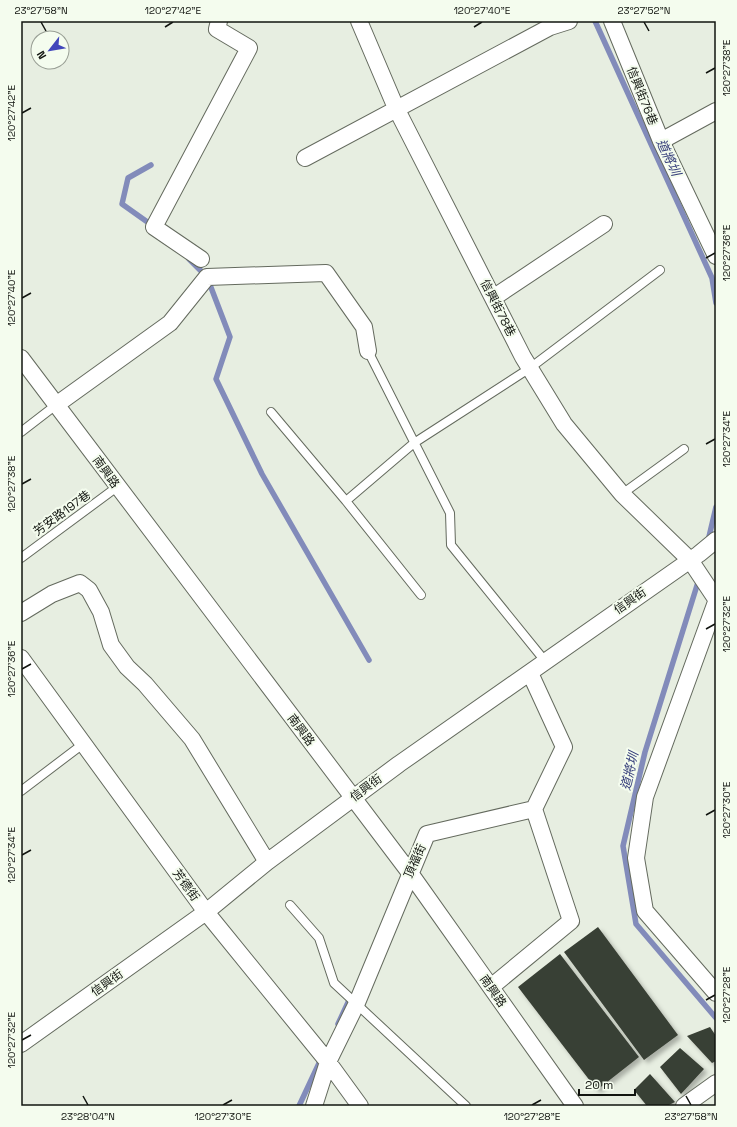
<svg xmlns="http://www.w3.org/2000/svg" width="737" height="1127" font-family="'Space Grotesk','Noto Sans TC',sans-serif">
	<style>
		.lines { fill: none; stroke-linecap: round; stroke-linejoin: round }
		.stream { stroke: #828bba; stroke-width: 5.5 }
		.building { fill: #393f34; filter: url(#shadow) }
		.service-casing { stroke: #646a5e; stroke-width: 10 }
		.minor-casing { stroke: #646a5e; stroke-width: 18 }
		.service { stroke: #fff; stroke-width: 8 }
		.minor { stroke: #fff; stroke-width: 16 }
		.ticks { fill: none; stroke: #11140f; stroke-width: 1.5 }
		.labels { text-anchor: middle; stroke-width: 4; stroke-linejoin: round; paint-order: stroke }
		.street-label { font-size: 12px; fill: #11140f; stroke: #f4fcee }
		.water-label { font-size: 13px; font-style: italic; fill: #38407c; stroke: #f4fcee }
		.neatline { fill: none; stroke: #11140f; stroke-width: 1.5 }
		.ticks-label { font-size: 10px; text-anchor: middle; fill: #11140f }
	</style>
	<defs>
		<filter id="shadow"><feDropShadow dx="3.5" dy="3.5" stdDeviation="2" flood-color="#0004"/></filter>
	</defs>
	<rect width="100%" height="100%" fill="#e7eee1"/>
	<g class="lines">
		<path class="stream" d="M 595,21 L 712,278 L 716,303
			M 151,165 L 128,178 L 122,204 L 153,226
			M 189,259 L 207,277 L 230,337 L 216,379 L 262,474 L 369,660
			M 708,541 L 716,507
			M 699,579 L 645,752 L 623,846 L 636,924 L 716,1018
			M 338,1024 L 351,996
			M 299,1106 L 321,1059"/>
	</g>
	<path class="building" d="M 598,927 L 678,1035 L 644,1060 L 564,952 Z
		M 560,954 L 639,1057 L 597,1090 L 518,987 Z
		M 710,1027 L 716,1036 L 716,1061 L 712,1063 L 687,1036 Z
		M 680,1048 L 704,1069 L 681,1094 L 660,1067 Z
		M 650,1074 L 675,1102 L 667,1106 L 647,1106 L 634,1090 Z"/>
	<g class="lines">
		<defs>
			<path id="service" d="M 368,351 L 450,513 L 451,545 L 545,661
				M 271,412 L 346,501 L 421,595
				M 21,432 L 56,405
				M 622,494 L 684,449
				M 346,501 L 414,443 L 530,368 L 660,270
				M 21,558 L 117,487
				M 21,791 L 83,744
				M 290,905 L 319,938 L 334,983 L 466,1106"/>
			<path id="minor" d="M 359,21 L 396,108 L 523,357 L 564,424 L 622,494 L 690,560 L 716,599
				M 612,21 L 661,141 L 716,256
				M 661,141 L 716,111
				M 305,158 L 550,27 L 569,21
				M 201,259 L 154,227 L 249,48 L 217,29 L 219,21
				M 493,298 L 604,224
				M 21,358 L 410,873 L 575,1106
				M 56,405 L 170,323 L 207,277 L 326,273 L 364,327 L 368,351
				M 716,602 L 645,797 L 636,858 L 645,911 L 716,993
				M 21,613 L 52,594 L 80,583 L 89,590 L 101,612 L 111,645 L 127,667 L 145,684 L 192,739 L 267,862
				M 21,658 L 206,912 L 328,1062 L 360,1106
				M 491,987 L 571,921 L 534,809
				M 21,1044 L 206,912 L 267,862 L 399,764 L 699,554 L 716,540
				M 314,1106 L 328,1062 L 356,1005 L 427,834 L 534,809 L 564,747 L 530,673
				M 684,1106 L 716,1083"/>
		</defs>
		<use href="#service" class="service-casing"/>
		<use href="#minor" class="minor-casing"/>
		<use href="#service" class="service"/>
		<use href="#minor" class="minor"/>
	</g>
	<path class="ticks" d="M 41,22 L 46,31M 644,22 L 649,31M 165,27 L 173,22M 474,27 L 482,22M 706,73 L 715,68M 22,113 L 31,108M 706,258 L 715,253M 22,298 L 31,293M 706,444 L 715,439M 22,484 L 31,479M 706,629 L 715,624M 22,669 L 31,664M 706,815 L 715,810M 22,855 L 31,850M 706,1000 L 715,995M 22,1040 L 31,1035M 83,1096 L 88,1105M 686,1096 L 691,1105M 223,1105 L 232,1100M 532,1105 L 541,1100"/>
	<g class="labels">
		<g class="street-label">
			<text transform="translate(642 96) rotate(68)" y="4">信興街76巷</text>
			<text transform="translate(498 308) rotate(63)" y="4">信興街78巷</text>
			<text transform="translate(106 472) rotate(54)" y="4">南興路</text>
			<text transform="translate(62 513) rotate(-36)" y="4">芳安路197巷</text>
			<text transform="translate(630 601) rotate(-35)" y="4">信興街</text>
			<text transform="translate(301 730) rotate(53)" y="4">南興路</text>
			<text transform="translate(366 788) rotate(-37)" y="4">信興街</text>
			<text transform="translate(415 861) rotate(-66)" y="4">頂福街</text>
			<text transform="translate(186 885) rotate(54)" y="4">芳德街</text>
			<text transform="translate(107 983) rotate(-36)" y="4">信興街</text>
			<text transform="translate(493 991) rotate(55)" y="4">南興路</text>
		</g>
		<g class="water-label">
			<text transform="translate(669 157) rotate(65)" y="5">道將圳</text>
			<text transform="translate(629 771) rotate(-77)" y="5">道將圳</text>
		</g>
	</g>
	<rect width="737" height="1127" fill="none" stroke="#f4fcee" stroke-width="44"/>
	<g transform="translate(50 50) rotate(239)"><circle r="19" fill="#f4fcee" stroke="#999f95"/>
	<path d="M0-3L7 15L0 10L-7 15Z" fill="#4146bb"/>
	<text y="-6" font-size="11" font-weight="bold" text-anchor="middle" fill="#11140f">N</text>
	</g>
	<path d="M579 1089v6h56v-6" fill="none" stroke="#11140f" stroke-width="2"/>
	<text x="585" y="1089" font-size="12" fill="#11140f" stroke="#f4fcee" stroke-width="3" paint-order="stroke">20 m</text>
	<rect x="22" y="22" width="693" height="1083" class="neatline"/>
	<g class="ticks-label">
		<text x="41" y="14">23°27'58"N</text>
		<text x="173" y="14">120°27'42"E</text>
		<text x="482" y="14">120°27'40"E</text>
		<text x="644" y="14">23°27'52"N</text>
		<text transform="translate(726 68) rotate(-90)" y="4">120°27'38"E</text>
		<text transform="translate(11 113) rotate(-90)" y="4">120°27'42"E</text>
		<text transform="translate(726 253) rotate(-90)" y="4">120°27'36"E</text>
		<text transform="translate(11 298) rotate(-90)" y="4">120°27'40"E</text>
		<text transform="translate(726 439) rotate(-90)" y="4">120°27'34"E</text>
		<text transform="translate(11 484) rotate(-90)" y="4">120°27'38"E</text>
		<text transform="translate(726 624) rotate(-90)" y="4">120°27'32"E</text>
		<text transform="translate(11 669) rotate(-90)" y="4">120°27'36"E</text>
		<text transform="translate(726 810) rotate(-90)" y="4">120°27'30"E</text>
		<text transform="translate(11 855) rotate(-90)" y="4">120°27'34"E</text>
		<text transform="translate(726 995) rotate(-90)" y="4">120°27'28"E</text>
		<text transform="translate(11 1040) rotate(-90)" y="4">120°27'32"E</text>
		<text x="88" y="1120">23°28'04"N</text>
		<text x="223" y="1120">120°27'30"E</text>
		<text x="532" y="1120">120°27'28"E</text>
		<text x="691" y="1120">23°27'58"N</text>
	</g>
</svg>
